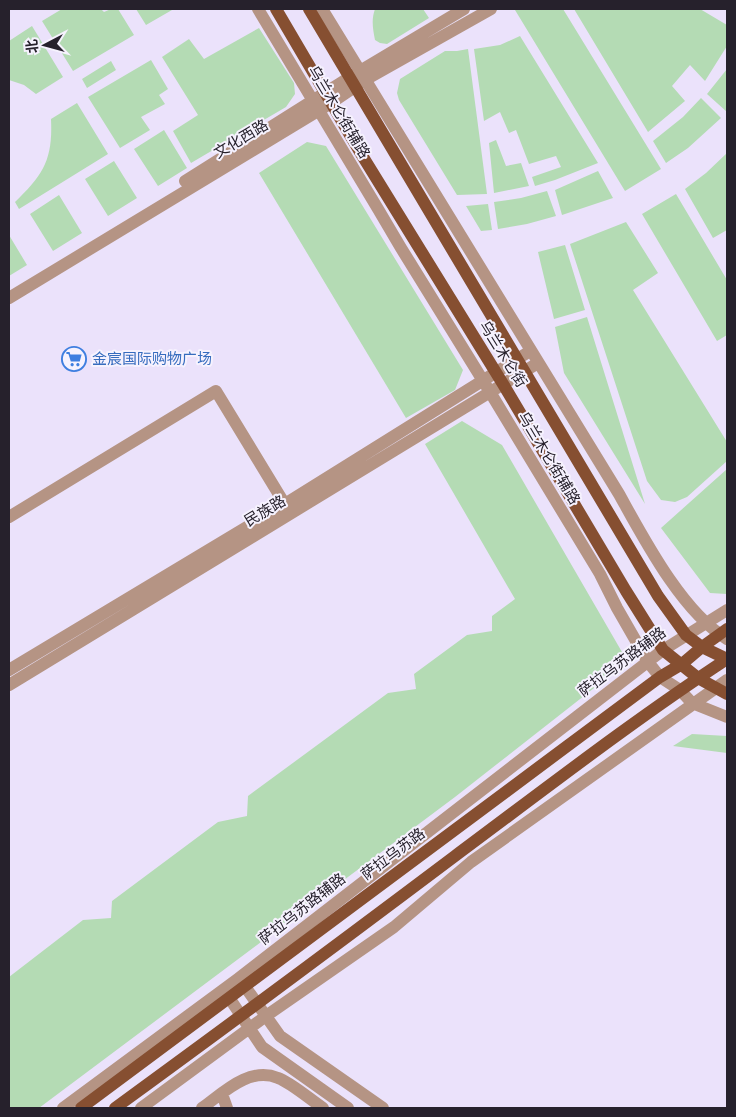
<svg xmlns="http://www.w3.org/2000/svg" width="736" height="1117" font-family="Manrope,'Noto Sans SC',sans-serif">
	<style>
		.green { fill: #b4dbb4 }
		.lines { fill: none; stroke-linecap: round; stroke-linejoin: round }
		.minor { stroke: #b59484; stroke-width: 12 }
		.major { stroke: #864f31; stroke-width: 12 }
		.labels { text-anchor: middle; stroke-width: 4; stroke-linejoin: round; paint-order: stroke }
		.street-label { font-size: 15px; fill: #26212c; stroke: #f6f2fe }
		.shop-label { font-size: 15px; fill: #366cbe; stroke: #f6f2fe; text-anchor: start }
	</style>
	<rect width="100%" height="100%" fill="#ebe2fb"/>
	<path class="green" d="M 62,9 L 101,9 L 104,12 L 111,9 L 118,9 L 134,35 L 73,71 L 42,21 Z
		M 136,9 L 171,9 L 172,10 L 146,25 Z
		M 375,9 L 423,9 L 429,18 L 387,44 L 380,43 L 375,40 C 373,29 371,20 375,9 Z
		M 517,9 L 563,9 L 661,169 L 625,191 L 515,10 Z
		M 574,9 L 700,9 L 727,25 L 727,46 L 705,81 L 690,65 L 672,86 L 685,101 L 648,132 Z
		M 32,26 L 63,77 L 36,94 L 24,85 L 9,80 L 9,41 Z
		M 259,28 L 294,83 L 295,94 L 286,107 L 191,163 L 173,131 L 198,115 L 162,57 L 189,39 L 204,59 Z
		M 520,36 L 598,163 L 555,180 L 535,186 L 532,177 L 561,167 L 556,156 L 529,164 L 516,130 L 509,133 L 500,112 L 484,121 L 474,49 L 500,45 Z
		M 468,49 L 487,194 L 457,195 L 399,100 L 397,93 L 400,79 L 445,51 L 457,51 Z
		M 151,60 L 168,89 L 159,95 L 165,104 L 141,117 L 150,130 L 120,148 L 88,97 Z
		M 111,61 L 116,70 L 87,88 L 82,79 Z
		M 727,69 L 727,112 L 707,94 Z
		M 701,98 L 721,118 L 688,148 L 666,163 L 653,141 L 683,117 Z
		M 77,103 L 108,154 L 19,209 L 15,202 C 43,175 53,160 51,119 Z
		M 164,130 L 187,168 L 158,186 L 134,149 Z
		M 496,140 L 506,166 L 521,163 L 529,186 L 494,193 L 489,143 Z
		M 307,142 L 326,146 L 463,370 L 455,390 L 406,418 L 259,173 Z
		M 727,153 L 727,230 L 713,238 L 685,189 L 706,173 Z
		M 114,161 L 137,198 L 108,216 L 85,179 Z
		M 598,171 L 613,198 L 562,215 L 555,190 Z
		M 547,191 L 556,216 L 527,224 L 498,229 L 494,202 L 521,198 Z
		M 676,194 L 727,280 L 727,335 L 717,341 L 642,214 Z
		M 59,195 L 82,233 L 53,251 L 30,214 Z
		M 488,204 L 492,230 L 481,231 L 466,206 Z
		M 626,222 L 658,273 L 633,290 L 727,442 L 727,461 L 687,497 L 675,502 L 661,500 L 647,481 L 570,244 Z
		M 9,235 L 27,265 L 9,276 Z
		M 565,245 L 585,310 L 554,319 L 538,252 Z
		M 587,317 L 645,504 L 564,373 L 555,327 Z
		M 462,421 L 502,445 L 622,652 L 603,681 L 455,797 L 39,1108 L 9,1108 L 9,977 L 83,920 L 111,918 L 112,901 L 218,822 L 247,816 L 248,796 L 388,693 L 416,689 L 414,674 L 467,635 L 492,631 L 492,616 L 515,599 L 425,444 Z
		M 727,469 L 727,594 L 710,593 L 661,528 Z
		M 692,734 L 727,736 L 727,753 L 673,746 Z"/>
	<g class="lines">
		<path class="minor" d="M 258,9 L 378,209 L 401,248 L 490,392 L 600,574 L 617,608 L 648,662 L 660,677 L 680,690 L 692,703 L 727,717
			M 322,9 L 619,494 C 644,539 682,612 727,639
			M 185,181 L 350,77 L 464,9
			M 9,298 L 331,103 L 365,80 L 491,9
			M 9,517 L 216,391 L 289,511
			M 9,670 L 285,504 L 527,353
			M 9,685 L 538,363
			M 239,978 L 280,1036 L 383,1108
			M 224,990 L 262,1047 L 348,1108
			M 222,1094 L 227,1108
			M 63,1108 L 239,978 L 663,650 L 727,610
			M 141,1108 L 266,1016 L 394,927 L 471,862 L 727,680
			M 202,1108 C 223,1093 249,1066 278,1078 C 290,1082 311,1100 323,1108"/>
		<path class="major" d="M 276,9 L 360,152 L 503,384 L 626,591 L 663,650 L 698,678 L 727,694
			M 309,9 L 658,596 L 686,635 L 702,647 L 727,659
			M 81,1108 L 660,677 L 682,664 L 702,647 L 727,629
			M 115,1108 C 229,1025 342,941 455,856 C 545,789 634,720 727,659"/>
	</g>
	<defs>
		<symbol id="supermarket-ring" viewBox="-11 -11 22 22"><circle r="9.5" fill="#f6f2fe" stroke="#3f7fe0" stroke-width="1.5"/><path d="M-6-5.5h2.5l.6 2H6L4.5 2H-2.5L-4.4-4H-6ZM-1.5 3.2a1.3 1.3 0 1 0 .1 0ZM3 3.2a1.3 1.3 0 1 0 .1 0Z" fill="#3f7fe0"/></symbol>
	</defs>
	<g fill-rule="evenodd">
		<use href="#supermarket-ring" x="60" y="345" width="28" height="28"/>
	</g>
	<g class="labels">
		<g class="street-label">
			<text transform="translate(339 112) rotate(59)" y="5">乌兰木仑街辅路</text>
			<text transform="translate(241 139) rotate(-31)" y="5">文化西路</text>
			<text transform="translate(503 354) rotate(58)" y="5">乌兰木仑街</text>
			<text transform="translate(549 458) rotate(59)" y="5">乌兰木仑街辅路</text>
			<text transform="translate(265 511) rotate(-31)" y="5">民族路</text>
			<text transform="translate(622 662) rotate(-37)" y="5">萨拉乌苏路辅路</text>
			<text transform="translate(393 854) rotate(-37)" y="5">萨拉乌苏路</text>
			<text transform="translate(302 909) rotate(-38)" y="5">萨拉乌苏路辅路</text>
		</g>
		<g class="shop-label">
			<text x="92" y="364">金宸国际购物广场</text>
		</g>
	</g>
	<rect width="736" height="1117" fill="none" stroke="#26212c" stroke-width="20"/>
	<g transform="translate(45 45) rotate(264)" stroke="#f6f2fe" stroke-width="4" paint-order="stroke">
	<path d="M0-4L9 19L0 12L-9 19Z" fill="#26212c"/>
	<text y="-8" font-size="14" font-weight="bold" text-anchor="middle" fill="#26212c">北</text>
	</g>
</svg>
